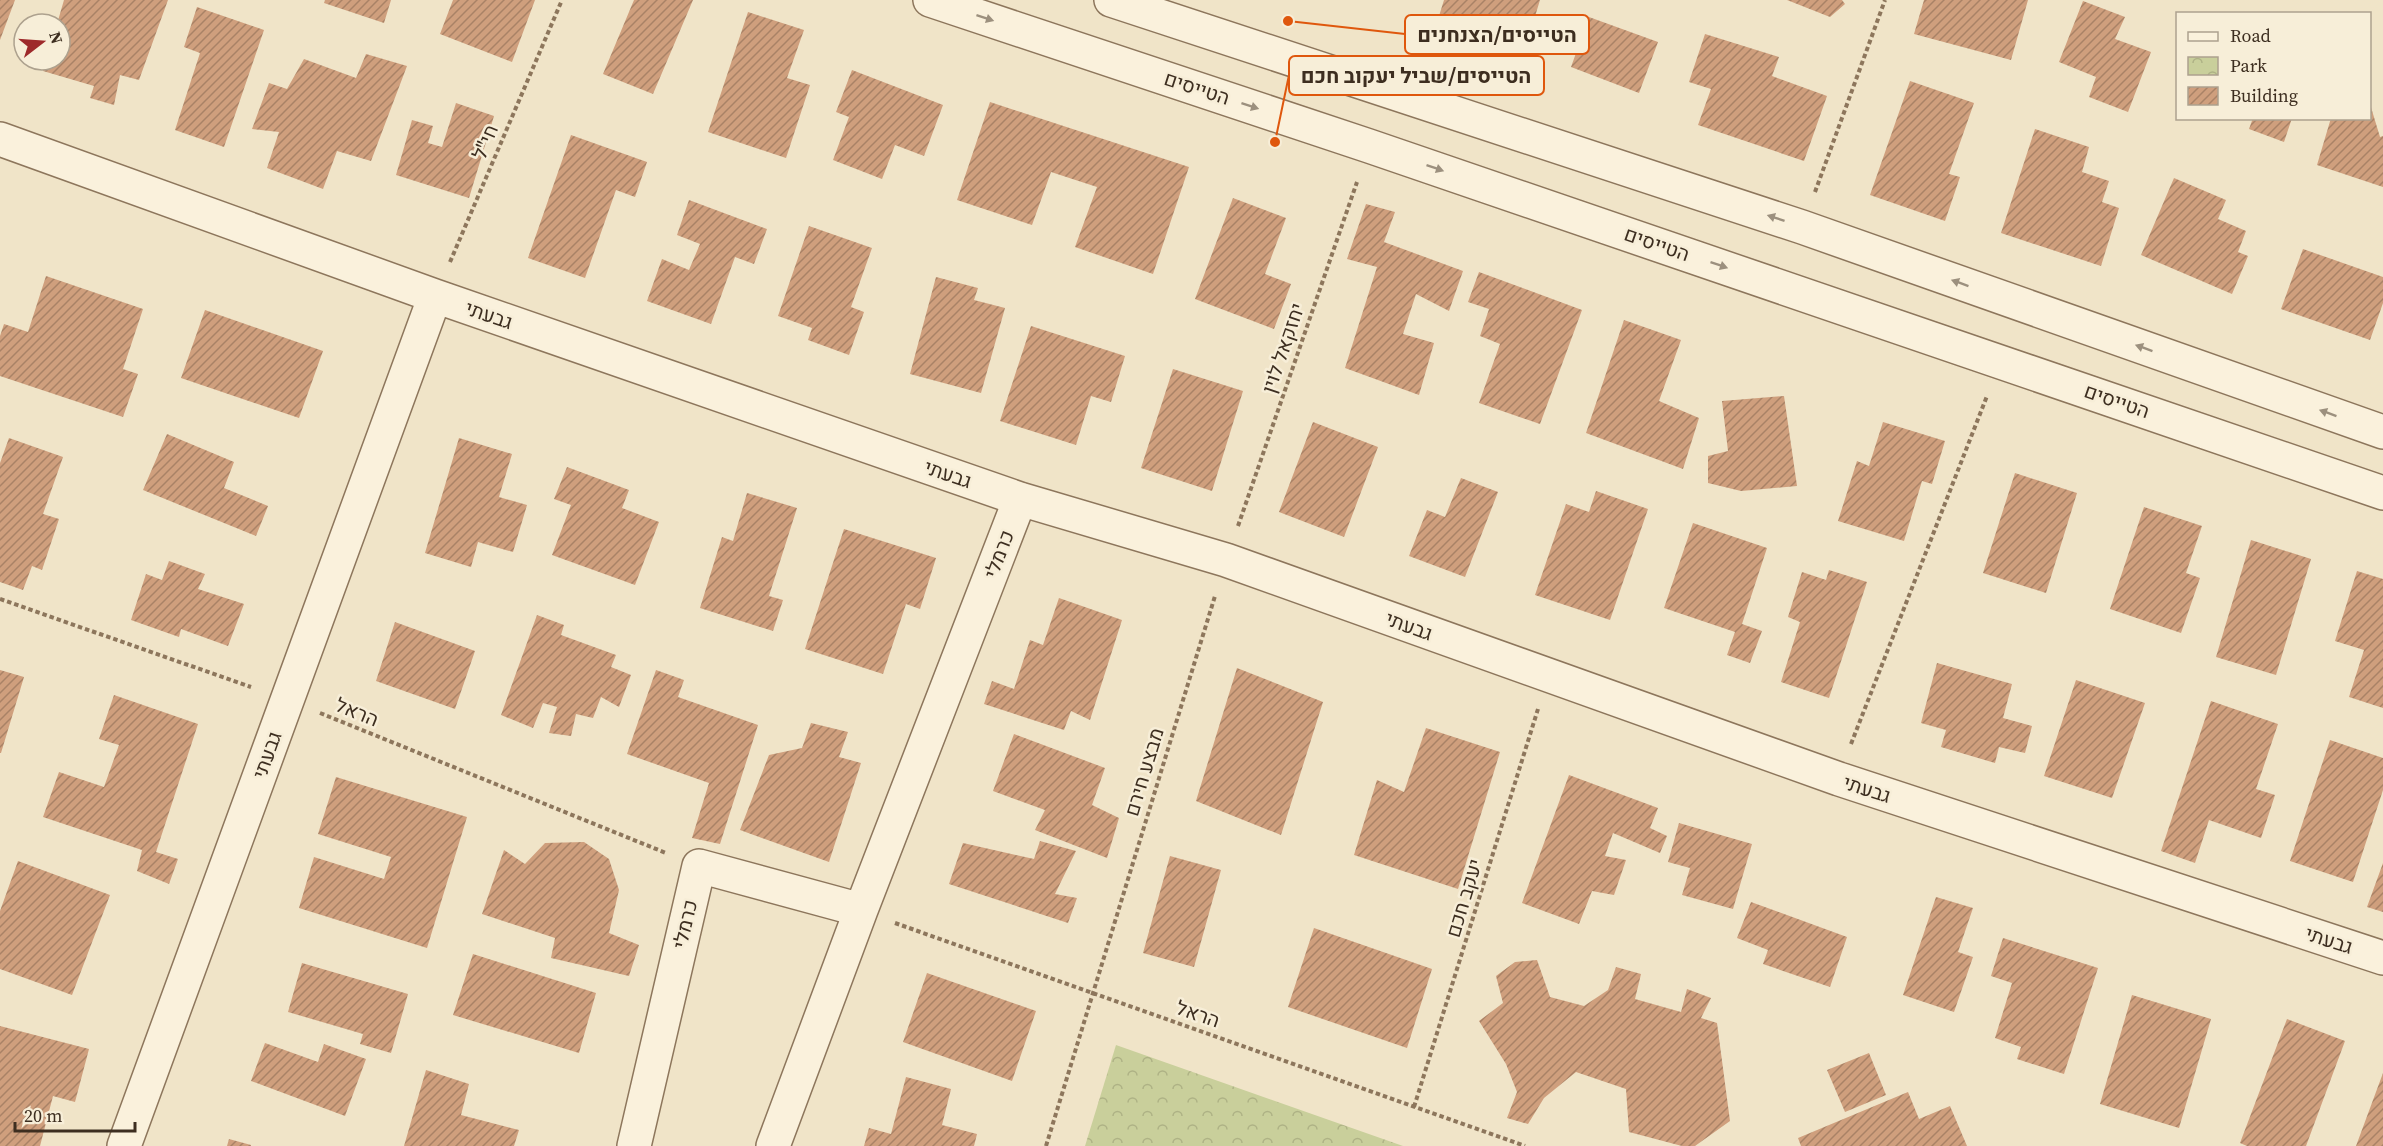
<svg xmlns="http://www.w3.org/2000/svg" width="2383" height="1146" font-family="'Source Serif 4',Heebo,serif">
	<style>
		.park { fill: url(#park-crowns) }
		.building { fill: url(#building-hatch) }
		.lines { fill: none; stroke-linecap: round; stroke-linejoin: round }
		.minor-casing { stroke: #8d765c; stroke-width: 36 }
		.path { stroke: #8d765c; stroke-width: 4; stroke-dasharray: 4.5 3; stroke-linecap: butt }
		.minor { stroke: #faf1dc; stroke-width: 33 }
		.oneway { fill: #9c907e }
		.labels { text-anchor: middle; stroke-width: 5; stroke-linejoin: round; paint-order: stroke }
		.street-label { font-size: 20px; fill: #3d2e20; stroke: #f7eed8 }
		.leader { fill: none; stroke: #df570d; stroke-width: 2 }
		.callout-dot { fill: #df570d; stroke: #f7eed8; stroke-width: 2 }
		.callout { fill: #f7eed8; stroke: #df570d; stroke-width: 2 }
		.callout-label { font-size: 21px; text-anchor: middle; font-weight: bold; fill: #3d2e20 }
	</style>
	<defs>
		<pattern id="park-crowns" width="20" height="18" patternUnits="userSpaceOnUse" patternTransform="scale(1.5)"><rect width="20" height="18" fill="#c9cf9b"/><path d="M2 6a3 3 0 1 1 6 0M12 15a3 3 0 1 1 6 0" fill="none" stroke="#aeb285"/></pattern>
		<pattern id="building-hatch" width="6" height="6" patternUnits="userSpaceOnUse" patternTransform="scale(1.5)"><rect width="6" height="6" fill="#cf9f7d"/><path d="M-1 1l2-2M0 6l6-6M5 7l2-2" fill="none" stroke="#a98266"/></pattern>
	</defs>
	<rect width="100%" height="100%" fill="#f0e4c8"/>
	<path class="park" d="M 1116,1045 L 1403,1146 L 1085,1146 Z"/>
	<path class="building" d="M 0,0 L 15,0 L 0,40 Z
		M 64,0 L 168,0 L 139,80 L 120,75 L 114,105 L 90,98 L 94,86 L 43,71 L 46,60 L 60,60 L 60,24 L 57,24 Z
		M 325,0 L 391,0 L 384,23 L 324,3 Z
		M 453,0 L 535,0 L 512,62 L 440,34 Z
		M 634,0 L 693,0 L 653,94 L 603,74 Z
		M 1444,0 L 1540,0 L 1523,56 L 1435,29 Z
		M 1787,0 L 1842,0 L 1845,4 L 1830,17 Z
		M 1924,0 L 2028,0 L 2011,60 L 1914,34 Z
		M 2083,1 L 2125,17 L 2115,39 L 2151,52 L 2128,112 L 2089,97 L 2096,77 L 2059,62 Z
		M 197,7 L 264,30 L 224,147 L 175,130 L 200,53 L 184,47 Z
		M 748,12 L 804,30 L 787,78 L 810,85 L 786,158 L 708,132 Z
		M 1589,17 L 1658,42 L 1639,93 L 1571,67 Z
		M 1705,34 L 1779,57 L 1772,76 L 1827,96 L 1804,161 L 1698,125 L 1711,89 L 1689,82 Z
		M 366,54 L 407,66 L 371,161 L 337,151 L 323,189 L 267,168 L 279,132 L 252,129 L 269,83 L 287,89 L 304,59 L 356,78 Z
		M 852,70 L 943,105 L 924,156 L 895,145 L 882,179 L 833,160 L 849,117 L 836,112 Z
		M 1910,81 L 1974,103 L 1949,174 L 1960,177 L 1945,221 L 1870,195 Z
		M 990,102 L 1189,167 L 1153,274 L 1075,247 L 1097,187 L 1051,172 L 1032,225 L 957,200 Z
		M 456,103 L 494,116 L 469,198 L 396,175 L 412,120 L 433,126 L 428,143 L 442,147 Z
		M 2370,104 L 2380,137 L 2383,136 L 2383,187 L 2317,165 L 2331,118 L 2370,118 Z
		M 2253,118 L 2292,118 L 2284,142 L 2249,129 Z
		M 2035,129 L 2089,147 L 2082,172 L 2109,181 L 2102,202 L 2119,208 L 2101,266 L 2001,233 Z
		M 571,135 L 647,162 L 635,197 L 616,190 L 585,278 L 528,258 Z
		M 2174,178 L 2226,200 L 2218,219 L 2246,231 L 2238,252 L 2248,256 L 2232,294 L 2141,255 Z
		M 1233,198 L 1286,218 L 1265,274 L 1291,284 L 1274,329 L 1195,299 Z
		M 689,200 L 767,229 L 754,264 L 735,257 L 711,324 L 647,301 L 662,259 L 689,270 L 700,244 L 677,235 Z
		M 1366,204 L 1395,212 L 1384,242 L 1463,271 L 1449,311 L 1416,294 L 1403,334 L 1434,343 L 1419,395 L 1345,368 L 1377,267 L 1347,259 Z
		M 809,226 L 872,248 L 851,307 L 864,312 L 849,355 L 808,340 L 812,328 L 778,316 Z
		M 2303,249 L 2383,277 L 2383,303 L 2370,340 L 2281,309 Z
		M 1479,272 L 1582,310 L 1540,424 L 1479,403 L 1500,344 L 1480,336 L 1489,309 L 1468,302 Z
		M 46,276 L 143,309 L 123,369 L 138,374 L 123,417 L 0,376 L 0,336 L 4,324 L 28,332 Z
		M 936,277 L 978,288 L 974,300 L 1005,308 L 981,393 L 910,374 Z
		M 205,310 L 323,351 L 299,418 L 181,378 Z
		M 1624,320 L 1681,340 L 1659,401 L 1699,418 L 1683,469 L 1586,433 Z
		M 1031,326 L 1125,356 L 1111,402 L 1091,396 L 1076,445 L 1000,421 Z
		M 1173,369 L 1243,391 L 1212,491 L 1141,468 Z
		M 1784,396 L 1797,486 L 1741,491 L 1708,483 L 1708,456 L 1728,451 L 1722,401 Z
		M 1313,422 L 1378,447 L 1344,537 L 1279,512 Z
		M 1883,422 L 1945,441 L 1932,484 L 1922,481 L 1904,541 L 1838,521 L 1857,461 L 1869,466 Z
		M 167,434 L 234,462 L 224,488 L 268,506 L 256,536 L 143,490 Z
		M 9,438 L 63,457 L 43,514 L 59,519 L 42,570 L 32,566 L 23,590 L 0,582 L 0,463 Z
		M 459,438 L 512,454 L 499,497 L 527,505 L 513,552 L 478,542 L 471,567 L 425,553 Z
		M 567,467 L 629,490 L 622,508 L 659,522 L 635,585 L 552,555 L 571,505 L 554,499 Z
		M 2015,473 L 2077,493 L 2046,593 L 1983,573 Z
		M 1461,478 L 1498,492 L 1465,577 L 1409,556 L 1427,510 L 1445,517 Z
		M 1596,491 L 1648,509 L 1610,620 L 1535,595 L 1566,504 L 1589,512 Z
		M 747,493 L 797,508 L 769,596 L 783,600 L 773,631 L 700,608 L 722,537 L 733,541 Z
		M 2144,507 L 2202,526 L 2186,573 L 2200,578 L 2181,633 L 2110,609 Z
		M 1693,523 L 1767,548 L 1742,624 L 1762,631 L 1750,663 L 1727,655 L 1735,632 L 1664,608 Z
		M 844,529 L 936,558 L 920,609 L 906,604 L 883,674 L 805,649 Z
		M 2251,540 L 2311,559 L 2276,675 L 2216,657 Z
		M 169,561 L 205,574 L 198,589 L 244,604 L 228,646 L 181,629 L 179,637 L 131,620 L 146,574 L 162,580 Z
		M 1829,570 L 1867,582 L 1829,698 L 1781,682 L 1800,622 L 1788,617 L 1802,572 L 1826,580 Z
		M 2357,571 L 2383,579 L 2383,708 L 2349,697 L 2364,650 L 2335,641 Z
		M 1059,598 L 1122,620 L 1090,720 L 1071,711 L 1064,730 L 984,704 L 992,681 L 1014,689 L 1030,640 L 1043,645 Z
		M 537,615 L 564,625 L 561,635 L 616,655 L 611,667 L 631,675 L 619,707 L 601,697 L 593,718 L 576,714 L 571,736 L 549,733 L 557,707 L 543,703 L 533,728 L 501,715 Z
		M 395,622 L 475,651 L 455,709 L 376,681 Z
		M 1937,663 L 2012,684 L 2003,718 L 2032,726 L 2025,753 L 1999,747 L 1995,763 L 1941,747 L 1946,730 L 1921,723 Z
		M 1237,668 L 1323,702 L 1281,835 L 1196,801 Z
		M 0,670 L 24,677 L 1,753 L 0,753 Z
		M 656,670 L 684,680 L 678,697 L 758,725 L 720,844 L 692,838 L 709,783 L 627,754 Z
		M 2076,680 L 2145,703 L 2112,798 L 2044,776 Z
		M 114,695 L 198,724 L 156,852 L 178,859 L 169,884 L 137,871 L 142,850 L 43,817 L 59,772 L 104,787 L 119,745 L 99,739 Z
		M 2211,701 L 2278,724 L 2256,789 L 2275,795 L 2261,838 L 2209,820 L 2195,863 L 2161,851 Z
		M 811,723 L 848,732 L 839,757 L 861,763 L 829,862 L 740,830 L 769,755 L 802,748 Z
		M 1426,728 L 1500,752 L 1458,889 L 1354,855 L 1377,780 L 1404,792 Z
		M 1014,734 L 1105,768 L 1092,805 L 1119,818 L 1107,858 L 1035,830 L 1045,810 L 993,791 Z
		M 2330,740 L 2383,758 L 2383,790 L 2353,882 L 2290,861 Z
		M 1569,775 L 1658,808 L 1650,828 L 1667,836 L 1660,853 L 1613,833 L 1605,856 L 1626,860 L 1614,895 L 1592,891 L 1579,924 L 1522,903 Z
		M 336,777 L 467,817 L 427,948 L 299,908 L 314,857 L 384,879 L 391,857 L 318,834 Z
		M 1679,823 L 1752,844 L 1733,909 L 1682,895 L 1690,868 L 1668,862 Z
		M 1040,841 L 1076,851 L 1055,894 L 1077,898 L 1068,923 L 949,884 L 963,843 L 1034,859 Z
		M 584,842 L 609,859 L 619,890 L 609,933 L 639,945 L 629,976 L 551,958 L 555,938 L 482,914 L 504,850 L 525,864 L 545,843 Z
		M 1170,856 L 1221,870 L 1194,967 L 1143,953 Z
		M 18,861 L 110,895 L 72,995 L 0,969 L 0,911 Z
		M 2383,863 L 2383,912 L 2367,907 Z
		M 1936,897 L 1973,908 L 1958,952 L 1973,957 L 1954,1012 L 1903,995 Z
		M 1751,902 L 1847,937 L 1830,987 L 1763,964 L 1768,950 L 1737,938 Z
		M 1314,928 L 1432,969 L 1407,1048 L 1288,1007 Z
		M 2003,938 L 2098,968 L 2064,1074 L 2017,1059 L 2021,1047 L 1995,1038 L 2012,983 L 1991,976 Z
		M 473,954 L 596,993 L 579,1053 L 453,1015 Z
		M 1537,960 L 1550,997 L 1584,1006 L 1608,990 L 1616,967 L 1641,974 L 1635,999 L 1681,1012 L 1687,989 L 1711,998 L 1701,1018 L 1717,1023 L 1730,1121 L 1695,1146 L 1682,1146 L 1629,1132 L 1626,1089 L 1576,1072 L 1544,1098 L 1528,1124 L 1507,1118 L 1517,1092 L 1506,1064 L 1479,1021 L 1503,1003 L 1496,976 L 1515,962 Z
		M 302,963 L 408,994 L 391,1053 L 360,1044 L 363,1034 L 288,1012 Z
		M 927,973 L 1036,1011 L 1012,1081 L 903,1042 Z
		M 2132,995 L 2211,1019 L 2179,1128 L 2100,1104 Z
		M 2287,1019 L 2345,1041 L 2306,1146 L 2247,1146 L 2240,1143 Z
		M 0,1026 L 89,1049 L 75,1102 L 53,1096 L 40,1146 L 0,1146 Z
		M 265,1043 L 318,1062 L 324,1044 L 366,1059 L 345,1116 L 251,1081 Z
		M 1869,1053 L 1886,1095 L 1845,1112 L 1827,1070 Z
		M 426,1070 L 469,1084 L 461,1115 L 519,1130 L 514,1146 L 404,1146 Z
		M 2383,1073 L 2383,1146 L 2356,1146 Z
		M 906,1077 L 951,1089 L 942,1125 L 977,1134 L 974,1146 L 864,1146 L 869,1128 L 891,1134 Z
		M 1908,1092 L 1919,1119 L 1950,1106 L 1967,1146 L 1801,1146 L 1798,1138 Z
		M 229,1139 L 251,1145 L 251,1146 L 227,1146 Z"/>
	<g class="lines">
		<defs>
			<path id="minor" d="M 930,0 L 1369,146 L 2383,493
				M 1111,0 L 1802,227 L 2383,432
				M 0,139 L 435,296 L 1020,499 L 1226,560 L 1839,779 L 2383,958
				M 124,1146 L 435,296
				M 634,1146 L 699,866 L 861,910
				M 773,1146 L 861,910 L 1020,499"/>
		</defs>
		<use href="#minor" class="minor-casing"/>
		<path class="path" d="M 1815,192 L 1885,0
			M 450,262 L 562,0
			M 1238,526 L 1357,182
			M 0,599 L 251,687
			M 320,713 L 666,853
			M 1851,744 L 1987,396
			M 895,923 L 1525,1146
			M 1414,1107 L 1538,709
			M 1046,1146 L 1215,596"/>
		<use href="#minor" class="minor"/>
	</g>
	<defs><path id="oneway-solid" d="M-6-.8H1V-3.2L6.5 0L1 3.2V.8H-6Z" transform="scale(1.5)"/></defs>
	<g class="oneway">
		<use href="#oneway-solid" transform="translate(985 18) rotate(18)"/>
		<use href="#oneway-solid" transform="translate(1250 106) rotate(18)"/>
		<use href="#oneway-solid" transform="translate(1435 168) rotate(19)"/>
		<use href="#oneway-solid" transform="translate(1776 218) rotate(-162)"/>
		<use href="#oneway-solid" transform="translate(1719 265) rotate(19)"/>
		<use href="#oneway-solid" transform="translate(1960 283) rotate(-160)"/>
		<use href="#oneway-solid" transform="translate(2144 348) rotate(-160)"/>
		<use href="#oneway-solid" transform="translate(2328 413) rotate(-160)"/>
	</g>
	<g class="labels">
		<g class="street-label">
			<text transform="translate(1197 88) rotate(18)" y="7">הטייסים</text>
			<text transform="translate(485 142) rotate(-67)" y="7">חי"ל</text>
			<text transform="translate(1657 244) rotate(19)" y="7">הטייסים</text>
			<text transform="translate(489 315) rotate(19)" y="7">גבעתי</text>
			<text transform="translate(1283 348) rotate(-71)" y="7">יחזקאל לוין</text>
			<text transform="translate(2117 401) rotate(19)" y="7">הטייסים</text>
			<text transform="translate(948 474) rotate(19)" y="7">גבעתי</text>
			<text transform="translate(999 554) rotate(-69)" y="7">כרמלי</text>
			<text transform="translate(1409 626) rotate(20)" y="7">גבעתי</text>
			<text transform="translate(357 712) rotate(22)" y="7">הראל</text>
			<text transform="translate(267 755) rotate(-70)" y="7">גבעתי</text>
			<text transform="translate(1144 772) rotate(-73)" y="7">מבצע חירם</text>
			<text transform="translate(1867 789) rotate(18)" y="7">גבעתי</text>
			<text transform="translate(1464 898) rotate(-73)" y="7">יעקב חכם</text>
			<text transform="translate(685 924) rotate(-77)" y="7">כרמלי</text>
			<text transform="translate(2329 940) rotate(18)" y="7">גבעתי</text>
			<text transform="translate(1198 1014) rotate(19)" y="7">הראל</text>
		</g>
	</g>
	<path class="leader" d="M1288 21L1405 34M1275 142L1289 75"/>
	<g class="callout-dot">
		<circle cx="1288" cy="21" r="6"/>
		<circle cx="1275" cy="142" r="6"/>
	</g>
	<g class="callout">
		<rect x="1405" y="15" width="184" height="39" rx="6"/>
		<rect x="1289" y="56" width="255" height="39" rx="6"/>
	</g>
	<g class="callout-label">
		<text x="1497" y="42">הטייסים/הצנחנים</text>
		<text x="1416" y="83">הטייסים/שביל יעקוב חכם</text>
	</g>
	<rect x="2176" y="12" width="195" height="108" fill="#f7eed8" stroke="#ada18e" stroke-width="1.5"/>
	<rect x="2188" y="32" width="30" height="9" fill="#faf1dc" stroke="#ada18e" stroke-width="1.5"/>
	<text x="2230" y="42" font-size="18" fill="#3d2e20">Road</text>
	<rect x="2188" y="57" width="30" height="18" fill="url(#park-crowns)" stroke="#ada18e" stroke-width="1.5"/>
	<text x="2230" y="72" font-size="18" fill="#3d2e20">Park</text>
	<rect x="2188" y="87" width="30" height="18" fill="url(#building-hatch)" stroke="#ada18e" stroke-width="1.5"/>
	<text x="2230" y="102" font-size="18" fill="#3d2e20">Building</text>
	<g transform="translate(42 42) rotate(73)"><circle r="28" fill="#f7eed8" stroke="#ada18e" stroke-width="1.5"/>
	<path d="M0-4.5L10 22L0 15L-10 22Z" fill="#9e2a2b"/>
	<text y="-9" font-size="16" font-weight="bold" text-anchor="middle" fill="#3d2e20">N</text>
	</g>
	<path d="M15 1122v9h120v-9" fill="none" stroke="#3d2e20" stroke-width="3"/>
	<text x="24" y="1122" font-size="18" fill="#3d2e20" stroke="#f7eed8" stroke-width="4.5" paint-order="stroke">20 m</text>
</svg>
